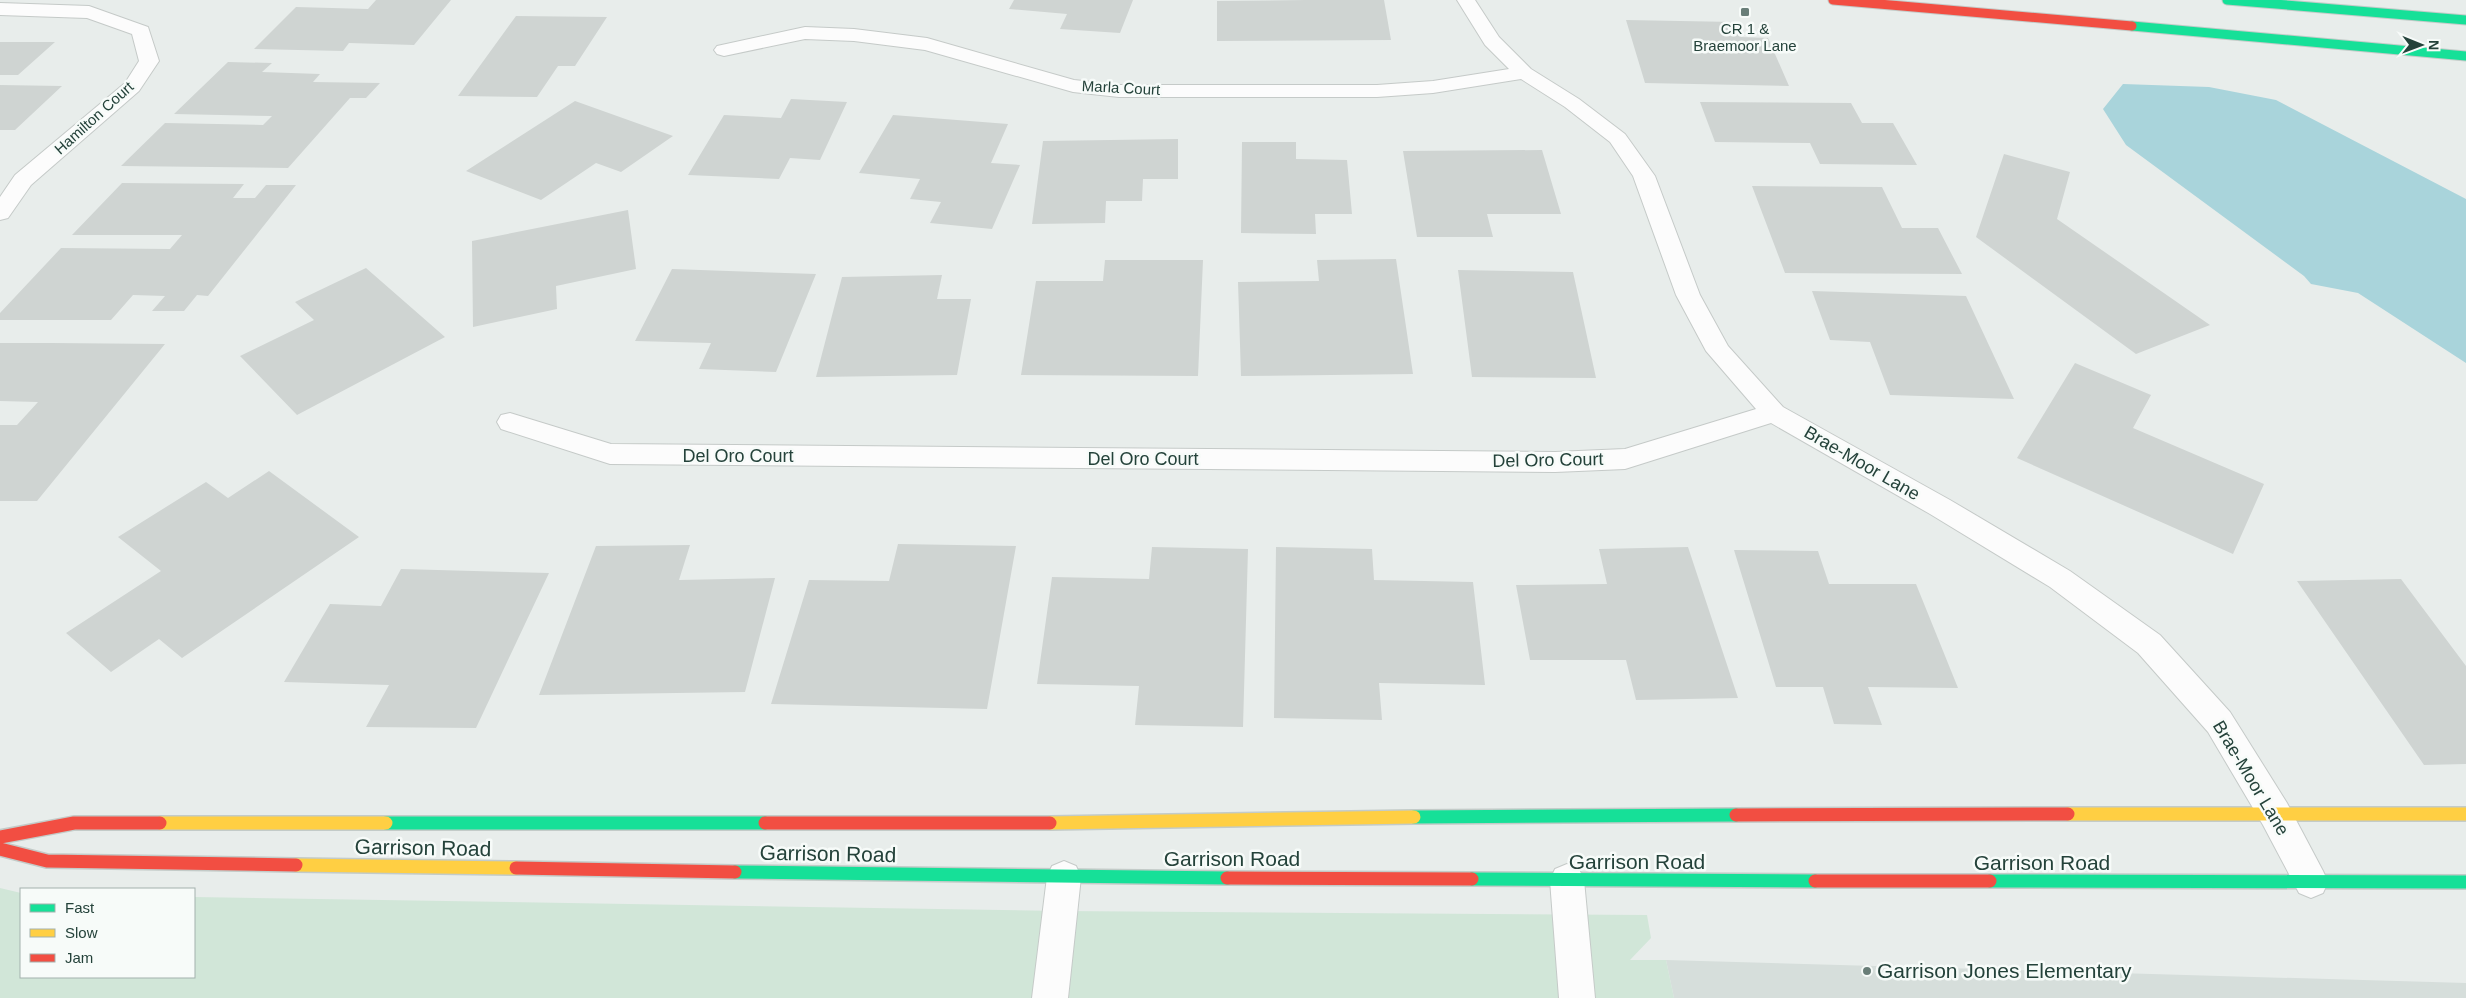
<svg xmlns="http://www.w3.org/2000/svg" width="2466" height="998" font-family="Arial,sans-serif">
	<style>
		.built { fill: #d6dedb }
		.green { fill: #d1e6d8 }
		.water { fill: #a9d4db }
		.building { fill: #cfd4d2 }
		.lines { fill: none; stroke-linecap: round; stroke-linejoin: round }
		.lane-casing { stroke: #c5cac8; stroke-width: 2 }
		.street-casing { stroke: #c5cac8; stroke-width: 2 }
		.fast-far1-casing { stroke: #c3cbc8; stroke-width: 11 }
		.fast-casing { stroke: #c3cbc8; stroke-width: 16 }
		.slow-casing { stroke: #c3cbc8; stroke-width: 16 }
		.jam-far1-casing { stroke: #c3cbc8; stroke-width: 11 }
		.jam-casing { stroke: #c3cbc8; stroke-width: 16 }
		.lane { fill: #fcfcfc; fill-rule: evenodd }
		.street { fill: #fcfcfc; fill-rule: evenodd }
		.fast-far1 { stroke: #16e098; stroke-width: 9 }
		.fast { stroke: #16e098; stroke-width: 13 }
		.slow { stroke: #ffcf43; stroke-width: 13 }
		.jam-far1 { stroke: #f24e42; stroke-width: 9 }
		.jam { stroke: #f24e42; stroke-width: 13 }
		.poi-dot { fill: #697e78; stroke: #f7fbf9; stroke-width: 2 }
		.labels { text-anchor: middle; stroke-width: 5; stroke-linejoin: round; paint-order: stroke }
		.far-poi-label { font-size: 15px; fill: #24423a; stroke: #f7fbf9 }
		.far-street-label { font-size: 15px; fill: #24423a; stroke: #f7fbf9 }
		.street-label { font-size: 18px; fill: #24423a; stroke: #f7fbf9 }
		.near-street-label { font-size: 21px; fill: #24423a; stroke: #f7fbf9 }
		.near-poi-label { font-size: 21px; fill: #24423a; stroke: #f7fbf9; text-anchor: start }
	</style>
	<rect width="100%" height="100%" fill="#e8edeb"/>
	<path class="built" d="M 1666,960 L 2466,983 L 2466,998 L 1674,998 Z"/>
	<path class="green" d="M 0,888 L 21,893 L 21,977 L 194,977 L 194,897 L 1060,911 L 1647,915 L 1651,938 L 1630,960 L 1666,960 L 1674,998 L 0,998 Z"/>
	<path class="water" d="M 2123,84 L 2209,87 L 2276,100 L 2466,199 L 2466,363 L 2358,293 L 2311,284 L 2304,276 L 2126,145 L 2103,109 Z"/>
	<path class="building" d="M 376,0 L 451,0 L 414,45 L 349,43 L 343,51 L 254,49 L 296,7 L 368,9 Z
		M 1014,0 L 1133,0 L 1120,33 L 1060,29 L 1067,14 L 1009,9 Z
		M 1306,0 L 1384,0 L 1391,40 L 1217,41 L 1217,1 Z
		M 516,16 L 607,17 L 575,66 L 558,66 L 537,97 L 458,96 Z
		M 1626,20 L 1735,22 L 1741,37 L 1768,38 L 1789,86 L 1645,83 Z
		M 0,42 L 55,42 L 18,75 L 0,75 Z
		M 228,62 L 272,63 L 262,72 L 320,74 L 313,82 L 380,83 L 366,98 L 350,98 L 288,168 L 121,166 L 165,123 L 263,125 L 272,116 L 174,114 Z
		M 0,85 L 62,86 L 15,130 L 0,130 Z
		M 791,99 L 847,102 L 820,160 L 790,158 L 779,179 L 688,175 L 724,115 L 781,118 Z
		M 575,101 L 673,136 L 621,172 L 596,163 L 541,200 L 466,171 Z
		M 1700,102 L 1851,103 L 1862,123 L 1893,123 L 1917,165 L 1820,164 L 1810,143 L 1715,142 Z
		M 893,115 L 1008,124 L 991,163 L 1020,165 L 992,229 L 930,223 L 941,202 L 910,199 L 920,179 L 859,173 Z
		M 1178,139 L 1178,179 L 1143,179 L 1142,201 L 1106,201 L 1105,223 L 1032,224 L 1043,141 Z
		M 1242,142 L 1296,142 L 1296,159 L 1347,160 L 1352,214 L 1315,214 L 1316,234 L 1241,233 Z
		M 1542,150 L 1561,214 L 1487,214 L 1493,237 L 1417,237 L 1403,151 Z
		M 2004,154 L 2070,172 L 2057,219 L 2210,325 L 2136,354 L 1976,237 Z
		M 122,183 L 244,184 L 233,198 L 255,198 L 266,185 L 296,185 L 208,296 L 197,295 L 184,311 L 152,311 L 165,296 L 133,295 L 111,320 L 0,320 L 0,313 L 61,248 L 170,249 L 182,235 L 72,235 Z
		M 1752,186 L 1882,187 L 1902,228 L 1938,228 L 1962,274 L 1785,273 Z
		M 628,210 L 636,269 L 556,286 L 557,309 L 473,327 L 472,241 Z
		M 1396,259 L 1413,374 L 1241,376 L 1238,282 L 1319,281 L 1317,260 Z
		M 1105,260 L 1203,260 L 1198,376 L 1021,375 L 1036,281 L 1103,281 Z
		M 366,268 L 445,337 L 297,415 L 240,356 L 314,320 L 295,302 Z
		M 672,269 L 816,274 L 776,372 L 699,369 L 711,343 L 635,341 Z
		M 1458,270 L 1573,272 L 1596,378 L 1472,377 Z
		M 942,275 L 937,299 L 971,299 L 957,375 L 816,377 L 842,277 Z
		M 1812,291 L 1966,296 L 2014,399 L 1890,395 L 1870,342 L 1830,340 Z
		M 0,343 L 52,343 L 165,344 L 37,501 L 0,501 L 0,425 L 17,425 L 38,402 L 0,401 Z
		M 2075,363 L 2151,395 L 2133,428 L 2264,484 L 2233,554 L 2017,458 Z
		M 269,471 L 359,537 L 182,658 L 159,639 L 111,672 L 66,633 L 161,571 L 118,537 L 206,482 L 228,498 Z
		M 898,544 L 1016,546 L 987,709 L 771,704 L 809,580 L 889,581 Z
		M 690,545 L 679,580 L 775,578 L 745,692 L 539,695 L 596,546 Z
		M 1152,547 L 1248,549 L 1243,727 L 1135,725 L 1139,686 L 1037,684 L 1052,577 L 1149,579 Z
		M 1276,547 L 1372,549 L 1374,580 L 1473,582 L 1485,685 L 1379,683 L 1382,720 L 1274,718 Z
		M 1688,547 L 1738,698 L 1636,700 L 1626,660 L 1530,660 L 1516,585 L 1607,584 L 1599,549 Z
		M 1734,550 L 1818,551 L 1829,584 L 1916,584 L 1958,688 L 1868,687 L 1882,725 L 1834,724 L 1823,687 L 1776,687 Z
		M 401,569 L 549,573 L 476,728 L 366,727 L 389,685 L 284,682 L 330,604 L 381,606 Z
		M 2401,579 L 2466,666 L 2466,764 L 2424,765 L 2297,581 Z"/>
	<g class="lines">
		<defs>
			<path id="lane" d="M 1064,861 L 1076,866 L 1081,877 L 1068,998 L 1032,998 L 1047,877 L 1052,866 Z
				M 1567,864 L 1579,869 L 1584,880 L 1595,998 L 1559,998 L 1550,880 L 1555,869 Z"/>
			<path id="street" d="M 1457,0 L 1475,0 L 1499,37 L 1531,69 L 1579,99 L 1625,134 L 1655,176 L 1700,295 L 1728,346 L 1783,407 L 1950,500 L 2070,571 L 2160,635 L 2230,712 L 2287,803 L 2323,871 L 2328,882 L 2323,893 L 2311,898 L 2299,893 L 2263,825 L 2208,732 L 2138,653 L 2050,587 L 1930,514 L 1771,423 L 1625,469 L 1555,472 L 610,464 L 501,429 L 497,422 L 501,415 L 510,413 L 611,444 L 1555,452 L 1625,449 L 1756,409 L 1706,351 L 1676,295 L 1633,176 L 1610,142 L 1565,107 L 1521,79 L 1433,93 L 1377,97 L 1119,97 L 1073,92 L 925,50 L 854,41 L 805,39 L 724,56 L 717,54 L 714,50 L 717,46 L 805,27 L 854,29 L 927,38 L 1074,80 L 1119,85 L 1377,85 L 1433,81 L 1509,69 L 1485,45 Z
				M 0,3 L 89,6 L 148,27 L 159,61 L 139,91 L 31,185 L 8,218 L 0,220 L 0,197 L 15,175 L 125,83 L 139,61 L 132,34 L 87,18 L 0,15 Z"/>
			<path id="fast-far1" d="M 2227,0 L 2466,20
				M 2132,26 L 2466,56"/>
			<path id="fast" d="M 1414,817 L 1736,815
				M 386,823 L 765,823
				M 735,872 L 1227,878
				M 1472,879 L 1815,881
				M 1990,881 L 2466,882"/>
			<path id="slow" d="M 2068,814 L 2466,814
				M 160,823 L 386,823
				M 1050,823 L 1414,817
				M 296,865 L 516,868"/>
			<path id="jam-far1" d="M 1833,0 L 2132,26"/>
			<path id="jam" d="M 1736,815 L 2068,814
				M 765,823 L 1050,823
				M 0,837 L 74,823 L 160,823
				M 0,849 L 47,861 L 296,865
				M 516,868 L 735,872
				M 1227,878 L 1472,879
				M 1815,881 L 1990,881"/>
		</defs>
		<use href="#lane" class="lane-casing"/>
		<use href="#street" class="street-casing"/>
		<use href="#fast-far1" class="fast-far1-casing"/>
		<use href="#fast" class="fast-casing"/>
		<use href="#slow" class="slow-casing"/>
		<use href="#jam-far1" class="jam-far1-casing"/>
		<use href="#jam" class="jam-casing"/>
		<use href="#lane" class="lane"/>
		<use href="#street" class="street"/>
		<use href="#fast-far1" class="fast-far1"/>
		<use href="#fast" class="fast"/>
		<use href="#slow" class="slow"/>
		<use href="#jam-far1" class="jam-far1"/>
		<use href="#jam" class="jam"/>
	</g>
	<g class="poi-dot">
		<rect x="1740" y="7" width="10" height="10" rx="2.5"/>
		<circle cx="1867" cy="971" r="5"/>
	</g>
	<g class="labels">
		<g class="far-poi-label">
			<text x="1745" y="34">CR 1 &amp;<tspan x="1745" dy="17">Braemoor Lane</tspan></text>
		</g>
		<g class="far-street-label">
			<text transform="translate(1121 88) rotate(3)" y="5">Marla Court</text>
			<text transform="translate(94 118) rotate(-42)" y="5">Hamilton Court</text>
		</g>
		<g class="street-label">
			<text x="738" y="462">Del Oro Court</text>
			<text x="1143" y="465">Del Oro Court</text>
			<text transform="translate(1548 460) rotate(-1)" y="6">Del Oro Court</text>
			<text transform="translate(1862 463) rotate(30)" y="6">Brae-Moor Lane</text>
			<text transform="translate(2251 778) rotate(59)" y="6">Brae-Moor Lane</text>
		</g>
		<g class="near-street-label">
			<text transform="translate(423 848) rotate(1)" y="7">Garrison Road</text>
			<text transform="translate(828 854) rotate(1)" y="7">Garrison Road</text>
			<text x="1232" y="866">Garrison Road</text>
			<text x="1637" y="869">Garrison Road</text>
			<text x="2042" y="870">Garrison Road</text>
		</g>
		<g class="near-poi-label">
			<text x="1877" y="978">Garrison Jones Elementary</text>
		</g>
	</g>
	<rect x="20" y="888" width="175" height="90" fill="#f7fbf9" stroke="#a3b1ad"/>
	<rect x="30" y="904" width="25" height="8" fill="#16e098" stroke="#a3b1ad"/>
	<text x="65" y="913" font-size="15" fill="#24423a">Fast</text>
	<rect x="30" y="929" width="25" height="8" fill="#ffcf43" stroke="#a3b1ad"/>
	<text x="65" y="938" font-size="15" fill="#24423a">Slow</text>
	<rect x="30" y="954" width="25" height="8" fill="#f24e42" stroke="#a3b1ad"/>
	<text x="65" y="963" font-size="15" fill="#24423a">Jam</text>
	<g transform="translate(2421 45) rotate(91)" stroke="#f7fbf9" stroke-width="4" paint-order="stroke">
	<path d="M0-4L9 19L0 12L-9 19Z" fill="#24423a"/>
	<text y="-8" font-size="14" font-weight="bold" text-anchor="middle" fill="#24423a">N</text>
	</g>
</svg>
